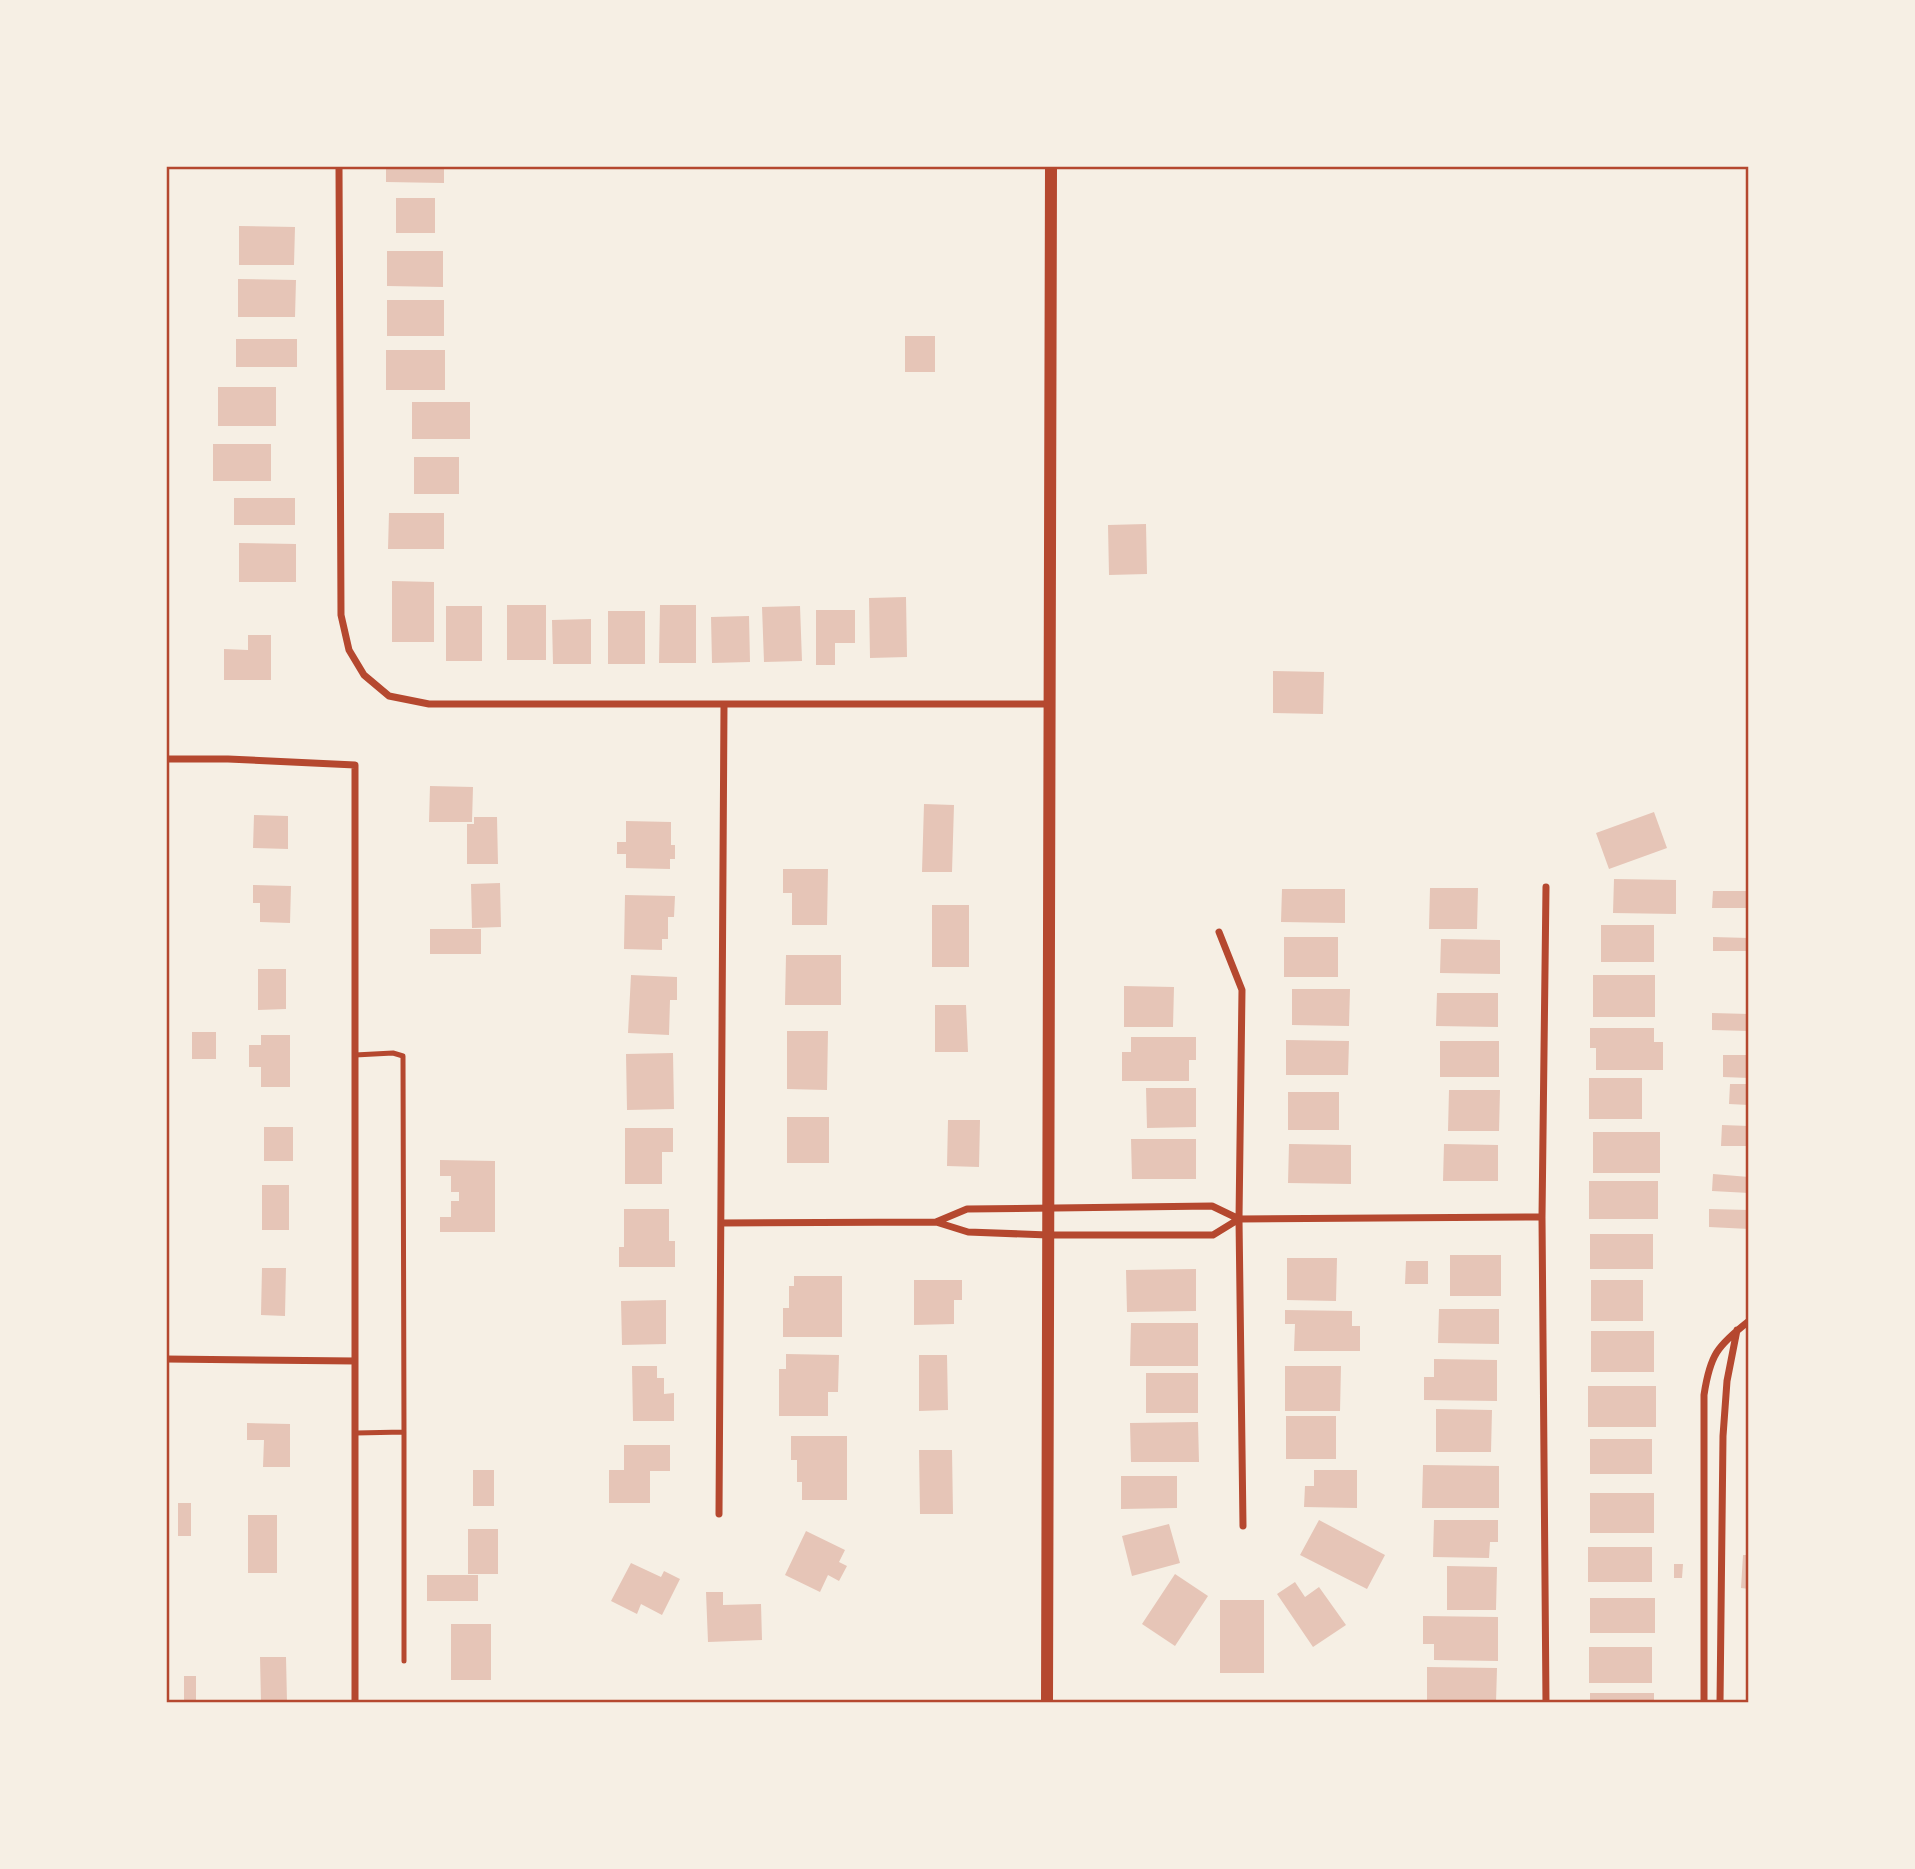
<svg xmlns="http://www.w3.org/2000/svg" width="1915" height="1869" font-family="Lato,sans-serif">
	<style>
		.building { fill: #e6c5b7 }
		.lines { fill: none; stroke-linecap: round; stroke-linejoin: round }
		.service { stroke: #b5482f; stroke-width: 5 }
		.minor { stroke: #b5482f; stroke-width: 7 }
		.tertiary { stroke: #b5482f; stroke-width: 12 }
		.neatline { fill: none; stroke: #b5482f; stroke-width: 2.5 }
	</style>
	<rect width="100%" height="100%" fill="#f6efe4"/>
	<path class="building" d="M 386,166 L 444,166 L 444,183 L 386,182 Z
		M 396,198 L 435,198 L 435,233 L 396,233 Z
		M 239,226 L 295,227 L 294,265 L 239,265 Z
		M 387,251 L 443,251 L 443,287 L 387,286 Z
		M 238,279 L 296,280 L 295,317 L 238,317 Z
		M 387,300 L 444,300 L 444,336 L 387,336 Z
		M 905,336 L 935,336 L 935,372 L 905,372 Z
		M 236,339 L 297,339 L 297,367 L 236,367 Z
		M 386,350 L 445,350 L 445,390 L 386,390 Z
		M 218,387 L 276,387 L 276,426 L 218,426 Z
		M 412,402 L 470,402 L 470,439 L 412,439 Z
		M 213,444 L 271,444 L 271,481 L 213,481 Z
		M 414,457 L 459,457 L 459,494 L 414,494 Z
		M 234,498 L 295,498 L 295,525 L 234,525 Z
		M 389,513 L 444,513 L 444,549 L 388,549 Z
		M 1146,524 L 1147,574 L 1109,575 L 1108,525 Z
		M 239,543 L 296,544 L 296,582 L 239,582 Z
		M 392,581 L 434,582 L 434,642 L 392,642 Z
		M 906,597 L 907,657 L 870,658 L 869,598 Z
		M 507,605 L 546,605 L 546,660 L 507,660 Z
		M 660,605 L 696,605 L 696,663 L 659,663 Z
		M 446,606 L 482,606 L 482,661 L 446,661 Z
		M 800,606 L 802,661 L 764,662 L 762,607 Z
		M 816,610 L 855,610 L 855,643 L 835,643 L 835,665 L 816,665 Z
		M 608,611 L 645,611 L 645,664 L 608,664 Z
		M 749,616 L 750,662 L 712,663 L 711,617 Z
		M 591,619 L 591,664 L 553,664 L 552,620 Z
		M 248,635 L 271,635 L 271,680 L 224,680 L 224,649 L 248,650 Z
		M 1273,671 L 1324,672 L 1323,714 L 1273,713 Z
		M 430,786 L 473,787 L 472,822 L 429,822 Z
		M 924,804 L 954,805 L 952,872 L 922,872 Z
		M 1654,812 L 1667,848 L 1609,869 L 1596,833 Z
		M 254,815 L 288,816 L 288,849 L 253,848 Z
		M 474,817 L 497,817 L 498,864 L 467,864 L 467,824 L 474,824 Z
		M 626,821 L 671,822 L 671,845 L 675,845 L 675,859 L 670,859 L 670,869 L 626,868 L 626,854 L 617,854 L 617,842 L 626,842 Z
		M 783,869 L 828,869 L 827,925 L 792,925 L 792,893 L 783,893 Z
		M 1614,879 L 1676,880 L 1676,914 L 1613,913 Z
		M 500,883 L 501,927 L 472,928 L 471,884 Z
		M 253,885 L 291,886 L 290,923 L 260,922 L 260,903 L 253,903 Z
		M 1430,888 L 1478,888 L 1477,929 L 1429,929 Z
		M 1282,889 L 1345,889 L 1345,923 L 1281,922 Z
		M 1713,891 L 1749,891 L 1749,908 L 1712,908 Z
		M 625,895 L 675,896 L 674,917 L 668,917 L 668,939 L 662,939 L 662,950 L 624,949 Z
		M 932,905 L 969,905 L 969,967 L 932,967 Z
		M 1601,925 L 1654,925 L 1654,962 L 1601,962 Z
		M 430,929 L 481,929 L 481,954 L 430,954 Z
		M 1284,937 L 1338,937 L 1338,977 L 1284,977 Z
		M 1713,937 L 1749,938 L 1749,951 L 1713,951 Z
		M 1441,939 L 1500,940 L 1500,974 L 1440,973 Z
		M 786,955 L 841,955 L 841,1005 L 785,1005 Z
		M 258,969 L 286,969 L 286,1009 L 258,1010 Z
		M 631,975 L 677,977 L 677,1000 L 670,1000 L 669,1035 L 628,1033 Z
		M 1593,975 L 1655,975 L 1655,1017 L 1593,1017 Z
		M 1124,986 L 1174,987 L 1173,1027 L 1124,1027 Z
		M 1292,989 L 1350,989 L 1349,1026 L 1292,1025 Z
		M 1437,993 L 1498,993 L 1498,1027 L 1436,1026 Z
		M 935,1005 L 966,1005 L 968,1052 L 935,1052 Z
		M 1712,1013 L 1749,1014 L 1749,1031 L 1712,1030 Z
		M 1590,1028 L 1654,1028 L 1654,1042 L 1663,1042 L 1663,1070 L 1596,1070 L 1596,1048 L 1590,1048 Z
		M 787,1031 L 828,1031 L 827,1090 L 787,1089 Z
		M 192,1032 L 216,1032 L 216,1059 L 192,1059 Z
		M 261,1035 L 290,1035 L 290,1087 L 261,1087 L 261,1067 L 249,1067 L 249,1045 L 261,1045 Z
		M 1131,1037 L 1196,1037 L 1196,1060 L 1189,1060 L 1189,1081 L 1122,1081 L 1122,1052 L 1131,1052 Z
		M 1286,1040 L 1349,1041 L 1348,1075 L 1286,1075 Z
		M 1440,1041 L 1499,1041 L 1499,1077 L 1440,1077 Z
		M 673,1053 L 674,1109 L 627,1110 L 626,1054 Z
		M 1723,1055 L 1749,1055 L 1749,1078 L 1723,1077 Z
		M 1589,1078 L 1642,1078 L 1642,1119 L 1589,1119 Z
		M 1730,1084 L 1749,1084 L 1749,1105 L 1729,1104 Z
		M 1146,1088 L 1196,1088 L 1196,1127 L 1147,1128 Z
		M 1449,1090 L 1500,1090 L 1499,1131 L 1448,1131 Z
		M 1288,1092 L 1339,1092 L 1339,1130 L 1288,1130 Z
		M 787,1117 L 829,1117 L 829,1163 L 787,1163 Z
		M 948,1120 L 980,1120 L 979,1167 L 947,1166 Z
		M 1722,1125 L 1749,1126 L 1749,1146 L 1721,1146 Z
		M 264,1127 L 293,1127 L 293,1161 L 264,1161 Z
		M 625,1128 L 673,1128 L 673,1152 L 662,1152 L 662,1184 L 625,1184 Z
		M 1593,1132 L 1660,1132 L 1660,1173 L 1593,1173 Z
		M 1131,1139 L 1196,1139 L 1196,1179 L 1132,1179 Z
		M 1289,1144 L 1351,1145 L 1351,1184 L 1288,1183 Z
		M 1444,1144 L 1498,1145 L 1498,1181 L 1443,1181 Z
		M 440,1160 L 495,1161 L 495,1232 L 440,1232 L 440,1217 L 451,1217 L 451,1201 L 459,1201 L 459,1192 L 451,1192 L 451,1176 L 440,1176 Z
		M 1713,1174 L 1749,1177 L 1749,1193 L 1712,1191 Z
		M 1589,1181 L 1658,1181 L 1658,1219 L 1589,1219 Z
		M 262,1185 L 289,1185 L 289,1230 L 262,1230 Z
		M 624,1209 L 669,1209 L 669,1241 L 675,1241 L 675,1267 L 619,1267 L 619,1247 L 624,1247 Z
		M 1709,1209 L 1749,1210 L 1749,1229 L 1709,1227 Z
		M 1590,1234 L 1653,1234 L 1653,1269 L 1590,1269 Z
		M 1450,1255 L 1501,1255 L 1501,1296 L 1450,1296 Z
		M 1287,1258 L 1337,1258 L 1336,1301 L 1287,1300 Z
		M 1406,1261 L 1428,1261 L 1428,1284 L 1405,1284 Z
		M 262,1268 L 286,1268 L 285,1316 L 261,1315 Z
		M 1196,1269 L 1196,1311 L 1127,1312 L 1126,1270 Z
		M 794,1276 L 842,1276 L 842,1337 L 783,1337 L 783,1308 L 789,1308 L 789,1286 L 794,1286 Z
		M 914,1280 L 962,1280 L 962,1300 L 954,1300 L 954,1324 L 914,1325 Z
		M 1591,1280 L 1643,1280 L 1643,1321 L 1591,1321 Z
		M 666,1300 L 666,1344 L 622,1345 L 621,1301 Z
		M 1439,1309 L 1499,1309 L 1499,1344 L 1438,1343 Z
		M 1285,1310 L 1352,1311 L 1352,1326 L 1360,1326 L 1360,1351 L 1294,1351 L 1295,1324 L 1285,1324 Z
		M 1131,1323 L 1198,1323 L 1198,1366 L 1130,1366 Z
		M 1591,1331 L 1654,1331 L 1654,1372 L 1591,1372 Z
		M 786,1354 L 839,1355 L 838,1392 L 828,1392 L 828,1416 L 779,1416 L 779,1369 L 786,1369 Z
		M 919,1355 L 947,1355 L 948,1410 L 919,1411 Z
		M 1434,1359 L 1497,1360 L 1497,1401 L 1424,1400 L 1424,1377 L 1434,1377 Z
		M 632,1366 L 657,1366 L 657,1378 L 664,1378 L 664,1394 L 674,1393 L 674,1421 L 633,1421 Z
		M 1285,1366 L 1341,1366 L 1340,1411 L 1285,1411 Z
		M 1146,1373 L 1198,1373 L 1198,1413 L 1146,1413 Z
		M 1588,1386 L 1656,1386 L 1656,1427 L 1588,1427 Z
		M 1436,1409 L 1492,1410 L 1491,1452 L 1436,1452 Z
		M 1286,1416 L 1336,1416 L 1336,1459 L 1286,1459 Z
		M 1198,1422 L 1199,1462 L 1131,1462 L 1130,1423 Z
		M 247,1423 L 290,1424 L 290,1467 L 263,1467 L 264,1440 L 247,1440 Z
		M 791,1436 L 847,1436 L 847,1500 L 802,1500 L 802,1482 L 797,1482 L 797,1460 L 791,1460 Z
		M 1590,1439 L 1652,1439 L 1652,1474 L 1590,1474 Z
		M 624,1445 L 670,1445 L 670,1471 L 650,1471 L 650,1503 L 609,1503 L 609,1470 L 624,1470 Z
		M 919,1450 L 952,1450 L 953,1514 L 920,1514 Z
		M 1423,1465 L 1499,1466 L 1499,1508 L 1422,1508 Z
		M 473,1470 L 494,1470 L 494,1506 L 473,1506 Z
		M 1314,1470 L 1357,1470 L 1357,1508 L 1304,1507 L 1305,1486 L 1314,1486 Z
		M 1121,1476 L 1177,1476 L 1177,1508 L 1121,1509 Z
		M 1590,1493 L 1654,1493 L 1654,1533 L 1590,1533 Z
		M 178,1503 L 191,1503 L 191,1536 L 178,1536 Z
		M 248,1515 L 277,1515 L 277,1573 L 248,1573 Z
		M 1319,1520 L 1385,1555 L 1367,1589 L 1300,1555 Z
		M 1434,1520 L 1498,1520 L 1498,1542 L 1490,1542 L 1489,1558 L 1433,1557 Z
		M 1169,1524 L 1180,1563 L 1132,1576 L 1122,1536 Z
		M 468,1529 L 498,1529 L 498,1574 L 468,1574 Z
		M 806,1531 L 845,1550 L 839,1562 L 847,1566 L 839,1581 L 828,1575 L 820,1592 L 785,1575 Z
		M 1588,1547 L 1652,1547 L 1652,1582 L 1588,1582 Z
		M 1743,1555 L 1749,1555 L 1749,1589 L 1741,1588 Z
		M 631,1563 L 661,1577 L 664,1571 L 680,1579 L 662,1615 L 641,1604 L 637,1614 L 611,1601 Z
		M 1674,1564 L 1683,1564 L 1682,1578 L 1674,1578 Z
		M 1447,1566 L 1497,1567 L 1496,1610 L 1447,1610 Z
		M 1175,1574 L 1208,1596 L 1175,1646 L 1142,1624 Z
		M 427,1575 L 478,1575 L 478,1601 L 427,1601 Z
		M 1295,1582 L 1305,1597 L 1319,1587 L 1346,1625 L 1313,1647 L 1277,1594 Z
		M 706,1592 L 723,1592 L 723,1605 L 761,1604 L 762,1640 L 708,1642 Z
		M 1590,1598 L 1655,1598 L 1655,1633 L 1590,1633 Z
		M 1220,1600 L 1264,1600 L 1264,1673 L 1220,1673 Z
		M 1423,1616 L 1498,1617 L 1498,1661 L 1434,1660 L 1434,1644 L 1423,1644 Z
		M 451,1624 L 491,1624 L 491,1680 L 451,1680 Z
		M 1589,1647 L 1652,1647 L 1652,1683 L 1589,1683 Z
		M 260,1657 L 286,1657 L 287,1702 L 261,1702 Z
		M 1427,1667 L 1497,1668 L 1496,1703 L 1427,1703 Z
		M 184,1676 L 196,1676 L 196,1703 L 184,1703 Z
		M 1590,1693 L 1654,1693 L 1654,1703 L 1590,1703 Z"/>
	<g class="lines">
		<path class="service" d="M 355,1055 L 393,1053 L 403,1056 L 404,1432 L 356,1433
			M 404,1432 L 404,1661"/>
		<path class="minor" d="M 339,166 L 341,615 L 349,650 L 364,675 L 389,696 L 429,704 L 1048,704
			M 166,759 L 228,759 L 355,765 L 355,1703
			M 1546,887 L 1542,1217 L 1546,1703
			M 1219,932 L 1242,990 L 1239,1219 L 1243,1526
			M 1212,1206 L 1239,1219 L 1213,1235 L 1048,1235 L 968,1232 L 936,1222 L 967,1209 Z
			M 1239,1219 L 1542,1217
			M 721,1223 L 936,1222
			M 166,1359 L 355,1361
			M 719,1514 L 724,705
			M 1704,1703 L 1704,1395 C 1710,1355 1717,1346 1749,1321
			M 1720,1703 L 1723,1436 L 1727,1381 L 1737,1330"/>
		<path class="tertiary" d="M 1047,1703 L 1051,166"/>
	</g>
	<rect width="1915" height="1869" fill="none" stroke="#f6efe4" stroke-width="336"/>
	<rect x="168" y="168" width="1579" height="1533" class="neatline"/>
</svg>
